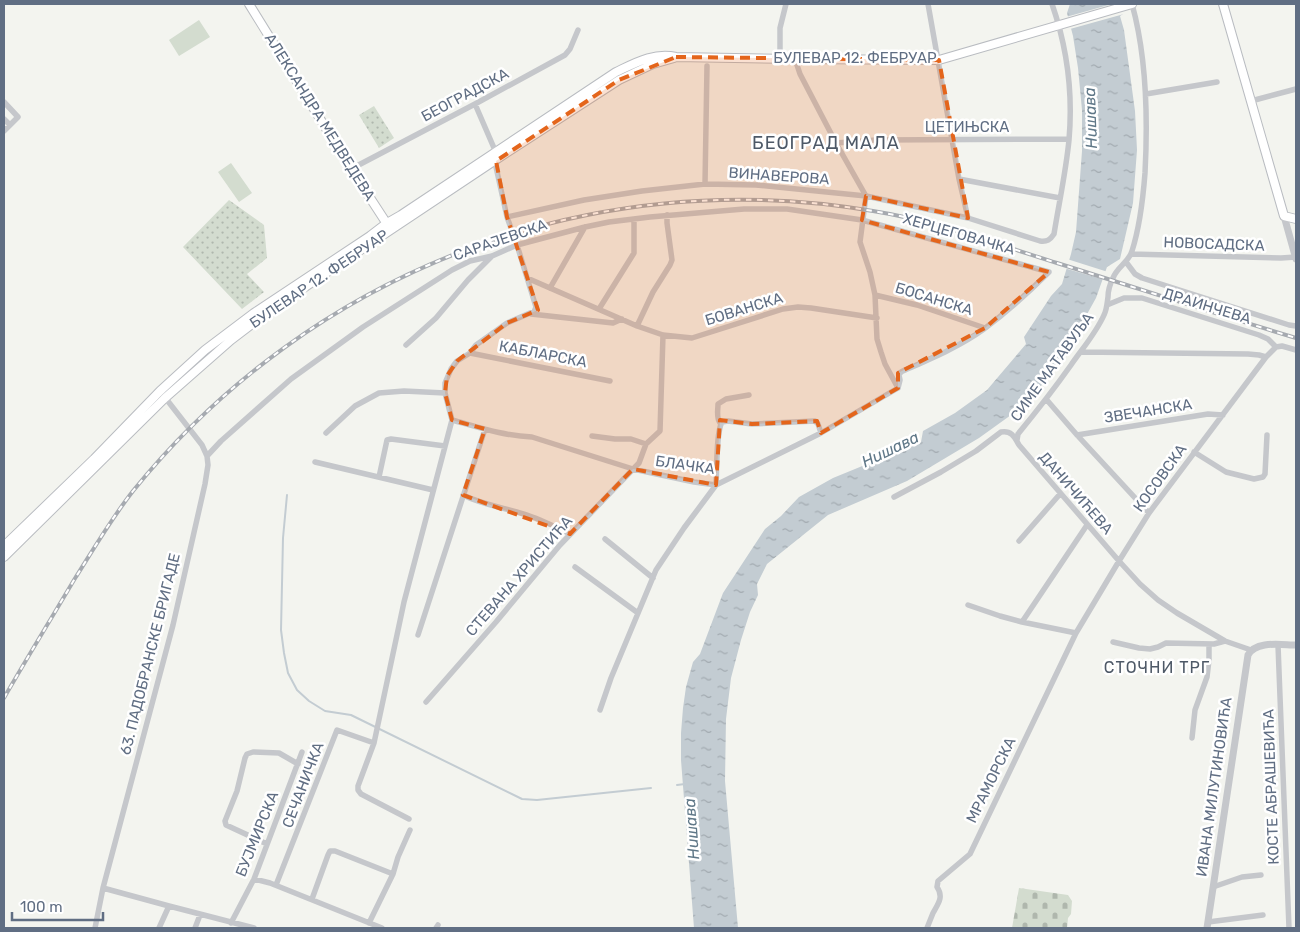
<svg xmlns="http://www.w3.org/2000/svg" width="1300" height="932" font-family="Rubik,sans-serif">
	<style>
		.grass { fill: url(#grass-dots) }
		.cemetery { fill: url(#cemetery-stones) }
		.pitch { fill: #d3dccf }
		.water { fill: url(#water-ripples) }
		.pier { fill: #f3f4ef }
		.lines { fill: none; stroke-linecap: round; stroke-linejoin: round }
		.stream { stroke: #c3ccd2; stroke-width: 2 }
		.secondary-casing { stroke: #b9bcc1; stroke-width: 10 }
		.minor { stroke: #c5c7cb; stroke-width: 5.5 }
		.tertiary { stroke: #c5c7cb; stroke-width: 7 }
		.secondary { stroke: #fff; stroke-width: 8 }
		.rail-casing { stroke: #a6aab0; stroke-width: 4 }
		.rail { stroke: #fff; stroke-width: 2; stroke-dasharray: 5.5; stroke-linecap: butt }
		.marked { fill: #e4651b; fill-opacity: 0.2; stroke: #e4651b; stroke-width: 4; stroke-dasharray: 10 6; stroke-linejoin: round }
		.labels { text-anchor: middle; stroke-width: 5; stroke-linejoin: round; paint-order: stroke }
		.street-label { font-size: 15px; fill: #606e83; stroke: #fff }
		.water-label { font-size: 16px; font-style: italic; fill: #607888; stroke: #fff }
		.neighbourhood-label { font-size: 16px; letter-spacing: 1px; fill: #4e5967; stroke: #fff }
		.quarter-label { font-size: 18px; letter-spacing: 1px; fill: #4e5967; stroke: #fff }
	</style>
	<defs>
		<pattern id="grass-dots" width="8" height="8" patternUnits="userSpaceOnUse" patternTransform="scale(1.25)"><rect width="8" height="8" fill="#d3dccf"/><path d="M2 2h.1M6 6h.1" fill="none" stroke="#afb7ad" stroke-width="1.8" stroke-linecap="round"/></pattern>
		<pattern id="cemetery-stones" width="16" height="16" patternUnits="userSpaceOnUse" patternTransform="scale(1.25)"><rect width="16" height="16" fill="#d3dccf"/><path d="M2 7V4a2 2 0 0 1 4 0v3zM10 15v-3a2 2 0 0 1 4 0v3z" fill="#afb7ad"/></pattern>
		<pattern id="water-ripples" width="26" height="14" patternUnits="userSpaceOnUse" patternTransform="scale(1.25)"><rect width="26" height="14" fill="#c3ccd2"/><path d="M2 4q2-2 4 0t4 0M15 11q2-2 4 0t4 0" fill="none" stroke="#a2aab0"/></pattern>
	</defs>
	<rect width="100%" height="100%" fill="#f3f4ef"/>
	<path class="grass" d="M 374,106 L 394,138 L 379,148 L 359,115 Z
		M 229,200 L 264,225 L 267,258 L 247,274 L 264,292 L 242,309 L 183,247 Z"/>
	<path class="cemetery" d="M 1019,888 L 1068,895 L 1072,901 L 1071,914 L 1068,918 L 1067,928 L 1012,928 Z"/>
	<path class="pitch" d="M 199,20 L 210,37 L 179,56 L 169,40 Z
		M 231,163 L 252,193 L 239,202 L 218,172 Z"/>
	<path class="water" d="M 1070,4 L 1120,4 L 1123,14 L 1120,16 L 1124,30 L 1135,111 L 1137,150 L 1133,203 L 1120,259 L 1107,267 L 1096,298 L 1071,343 L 1041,386 L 1011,415 L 979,438 L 907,481 L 828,515 L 767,564 L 757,584 L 758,595 L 750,612 L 741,640 L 731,678 L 726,719 L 725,781 L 738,928 L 694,928 L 681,760 L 681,733 L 683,708 L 686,687 L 693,662 L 700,654 L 723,593 L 765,529 L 781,516 L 799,497 L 833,478 L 921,442 L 923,431 L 955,413 L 987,390 L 1026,344 L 1024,337 L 1051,296 L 1062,284 L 1071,254 L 1076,232 L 1082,151 L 1082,110 L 1078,68 L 1073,36 L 1067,13 Z"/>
	<path class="pier" d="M 1112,4 L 1121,4 L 1124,14 L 1070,29 L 1066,17 Z
		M 1067,259 L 1108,272 L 1105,280 L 1064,268 Z"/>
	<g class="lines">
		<path class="stream" d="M 287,495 L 283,538 L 281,630 L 284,653 L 288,673 L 297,690 L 309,701 L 325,711 L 351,715 L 522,799 L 537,800 L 651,788
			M 677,785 L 685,784"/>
		<defs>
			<path id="secondary" d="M 249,4 L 348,164 L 389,227
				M 1223,4 L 1284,216 L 1296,219
				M 4,546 L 94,459 L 160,391 L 205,350 L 254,313 L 370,236 L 387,223 L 401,215 L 616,72 C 635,63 654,52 676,57 L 795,59 L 939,60 L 1132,4
				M 4,557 L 165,398 L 231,340 L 272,309 L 503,155 L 619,80 L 653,64 L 674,58"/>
		</defs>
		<use href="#secondary" class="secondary-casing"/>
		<path class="minor" d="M 928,4 L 959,179 L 968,218
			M 780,59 L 780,28 L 786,4
			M 795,59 L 800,74 L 836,143 L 866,196 L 860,242 L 870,272 L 875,295 L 877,339 L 881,352 L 885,364 L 898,388
			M 1146,94 L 1217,82
			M 1251,101 L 1296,89
			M 4,102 L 18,117 L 10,125
			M 4,119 L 10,125 L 4,131
			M 836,143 L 876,140 L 1069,139
			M 351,169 L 475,104 L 565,55 L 570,49 L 578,30
			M 959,179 L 1060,198
			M 705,184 L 707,66
			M 507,217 L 584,200 L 642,191 L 705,184 L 756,185 L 866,196 L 968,218 L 1040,241 C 1047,242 1050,240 1054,234 C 1059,203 1066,171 1069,140 C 1073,94 1067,47 1052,4
			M 1131,254 L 1281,258 L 1296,257
			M 1126,262 L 1135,274 L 1142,278 L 1289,325 L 1296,326
			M 527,278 L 637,326 L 663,335 L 692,338 L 783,309 L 798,307 L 811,308 L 877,318
			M 550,288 L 585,227
			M 875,295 L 917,305 L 985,328
			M 1107,305 L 1124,298 L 1142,298 L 1259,335 L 1268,339 L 1276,347
			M 599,309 L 634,253 L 634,219
			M 531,314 L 613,323 L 622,319
			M 637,326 L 653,292 L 670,265 L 672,260 L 667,223 L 667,215
			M 406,345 L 436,318 L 468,280 L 491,257
			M 1276,347 L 1282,346 L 1296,350
			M 1081,352 L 1248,354 L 1259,355 L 1266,357
			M 470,353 L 610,381
			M 1046,399 L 1077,435 L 1149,513
			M 452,420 C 478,427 504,436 532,437 L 633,469 L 694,482 L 716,485 L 821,433 L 898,388
			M 452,420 L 445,393 L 445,383 L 451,369 L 457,361 L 470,353 L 476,345 L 507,323 L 530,313 L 534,312 L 536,307 L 517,245 L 507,217 L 496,167 L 494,148 L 475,104
			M 720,423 C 716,418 718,410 718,404 L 726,399 L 749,395
			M 326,433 L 355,406 L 379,393 L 404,391 L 445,393
			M 1077,435 L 1208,414 L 1223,415
			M 592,436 L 615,439 L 631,439 L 646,444
			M 1017,440 L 1018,434 C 1036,412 1054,389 1071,365 C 1082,349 1096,333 1104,315 C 1107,309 1107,303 1108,297 C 1108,290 1110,284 1113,278 C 1117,267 1129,262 1132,251 C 1140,226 1143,199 1145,173 C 1148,117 1147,58 1132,4
			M 1194,452 L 1226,472 L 1254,479 L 1263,477 L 1265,474 L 1267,435
			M 207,456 L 221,441 L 291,379 L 363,327 L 452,270 L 470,261 L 492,256 L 517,245 L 585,227 L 609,222 L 650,217 L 744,209 L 787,209 L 862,220 L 1049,272 C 1029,292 1007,312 984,329 C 959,347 930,359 901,372 L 899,375 L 900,380 L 898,388
			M 315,462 L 433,490
			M 379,477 L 387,440 L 391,439 L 445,446
			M 716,485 C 717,471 716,432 722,422 L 728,421 L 752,424 L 815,421 L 818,424 L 821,433
			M 463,495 C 483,505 506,508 527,515 C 542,520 556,527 570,534
			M 894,497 L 941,472 L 976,451 L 1001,432 C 1012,430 1015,438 1019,445 L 1119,561 L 1140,584 L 1158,600 L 1177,613 L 1225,641 L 1251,650
			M 605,539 L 653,578
			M 1019,541 L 1060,494
			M 575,567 L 638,613
			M 968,605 L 1000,616 L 1022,622 L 1087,525
			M 1022,622 L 1076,633
			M 418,635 L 485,429
			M 1113,642 L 1139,648 L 1150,649 L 1158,647 L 1166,643 L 1214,644 L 1225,641
			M 1278,645 L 1289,928
			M 426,702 L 496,622 L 560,545 L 639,463 L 646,444 L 660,431 L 663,335
			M 600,710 L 611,678 L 656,570 L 684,528 L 716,485
			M 1192,738 L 1195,710 L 1207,677 L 1209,660 L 1209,644
			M 409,819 L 361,794 L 358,790 L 358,786 L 374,743 L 404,602 L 452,420
			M 267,844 L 226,825 L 225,821 L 237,791 L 245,758 L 247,754 L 253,752 L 279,753 L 298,764
			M 254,879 L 270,883 L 382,928
			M 276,885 L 337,730 L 374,743
			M 1213,887 L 1242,877 L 1261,875
			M 103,888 L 169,906 L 254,928
			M 312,899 L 328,855 L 330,851 L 335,851 L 393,874
			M 1208,922 L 1263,915
			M 231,923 L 254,879 L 302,752
			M 369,923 L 393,874 L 398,857 L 410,830
			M 95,928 L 103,888 L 173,625 L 205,484 L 208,465 L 207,456 L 202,445 L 160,391
			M 159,928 L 169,906
			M 195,928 L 200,915
			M 436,928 L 438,925
			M 927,928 C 929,923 931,918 933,913 C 938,904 944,897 937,887 L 938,881 L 970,854 L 1076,633 L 1119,561 L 1149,513 L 1266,357 L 1276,347"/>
		<path class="tertiary" d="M 1284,216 L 1296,259
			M 1207,928 L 1248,655 C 1256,640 1282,645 1296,645"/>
		<use href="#secondary" class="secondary"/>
		<defs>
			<path id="rail" d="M 4,698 C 27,658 51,619 74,580 C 93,550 111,519 133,491 C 312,270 593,163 873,211 C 936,221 996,244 1057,263 C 1137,288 1216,314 1296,338"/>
		</defs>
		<use href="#rail" class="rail-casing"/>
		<use href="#rail" class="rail"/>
	</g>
	<path class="marked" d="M 676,57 L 939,60 L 968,218 L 866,196 L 862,220 L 1049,272 L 985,328 L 898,373 L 898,388 L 821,433 L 817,421 L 752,424 L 720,420 L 716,485 L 633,469 L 570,534 L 463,495 L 485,429 L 452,420 L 445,393 L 447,376 L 457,361 L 507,323 L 538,310 L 507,217 L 496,161 L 619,80 Z"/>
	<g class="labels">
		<g class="street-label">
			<text x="855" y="63">БУЛЕВАР 12. ФЕБРУАР</text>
			<text transform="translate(465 95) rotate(-28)" y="5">БЕОГРАДСКА</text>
			<text transform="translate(320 117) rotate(58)" y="5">АЛЕКСАНДРА МЕДВЕДЕВА</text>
			<text x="967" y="132">ЦЕТИЊСКА</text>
			<text transform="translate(779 176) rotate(4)" y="5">ВИНАВЕРОВА</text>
			<text transform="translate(959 234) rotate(16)" y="5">ХЕРЦЕГОВАЧКА</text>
			<text transform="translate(500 240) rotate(-19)" y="5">САРАЈЕВСКА</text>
			<text transform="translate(1214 244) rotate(2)" y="5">НОВОСАДСКА</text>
			<text transform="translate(319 279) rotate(-34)" y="5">БУЛЕВАР 12. ФЕБРУАР</text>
			<text transform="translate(934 299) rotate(17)" y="5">БОСАНСКА</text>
			<text transform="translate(1207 306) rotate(17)" y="5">ДРАИНЧЕВА</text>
			<text transform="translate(744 309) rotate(-17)" y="5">БОВАНСКА</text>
			<text transform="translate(543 354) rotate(11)" y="5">КАБЛАРСКА</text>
			<text transform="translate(1052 367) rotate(-54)" y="5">СИМЕ МАТАВУЉА</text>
			<text transform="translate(1148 411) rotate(-9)" y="5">ЗВЕЧАНСКА</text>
			<text transform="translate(685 465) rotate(8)" y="5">БЛАЧКА</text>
			<text transform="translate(1160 478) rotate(-54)" y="5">КОСОВСКА</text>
			<text transform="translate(1076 493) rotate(49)" y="5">ДАНИЧИЋЕВА</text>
			<text transform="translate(519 576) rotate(-49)" y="5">СТЕВАНА ХРИСТИЋА</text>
			<text transform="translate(150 654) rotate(-76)" y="5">63. ПАДОБРАНСКЕ БРИГАДЕ</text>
			<text transform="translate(991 780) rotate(-64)" y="5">МРАМОРСКА</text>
			<text transform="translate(303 785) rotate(-69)" y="5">СЕЧАНИЧКА</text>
			<text transform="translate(1214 787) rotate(-82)" y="5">ИВАНА МИЛУТИНОВИЋА</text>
			<text transform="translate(1271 787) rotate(-92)" y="5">КОСТЕ АБРАШЕВИЋА</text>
			<text transform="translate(257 834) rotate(-68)" y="5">БУЈМИРСКА</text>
		</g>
		<g class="water-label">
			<text transform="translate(1090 118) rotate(-92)" y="6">Нишава</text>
			<text transform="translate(890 449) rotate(-26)" y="6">Нишава</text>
			<text transform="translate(691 829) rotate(-94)" y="6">Нишава</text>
		</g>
		<g class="neighbourhood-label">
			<text x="1157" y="673">СТОЧНИ ТРГ</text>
		</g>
		<g class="quarter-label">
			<text x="826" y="149">БЕОГРАД МАЛА</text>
		</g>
	</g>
	<rect width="1300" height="932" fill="none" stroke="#606e83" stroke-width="10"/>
	<path d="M12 912v8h91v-8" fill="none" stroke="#606e83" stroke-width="2.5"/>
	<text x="20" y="912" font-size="15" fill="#606e83" stroke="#ffffff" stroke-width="4" paint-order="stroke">100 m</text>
</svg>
